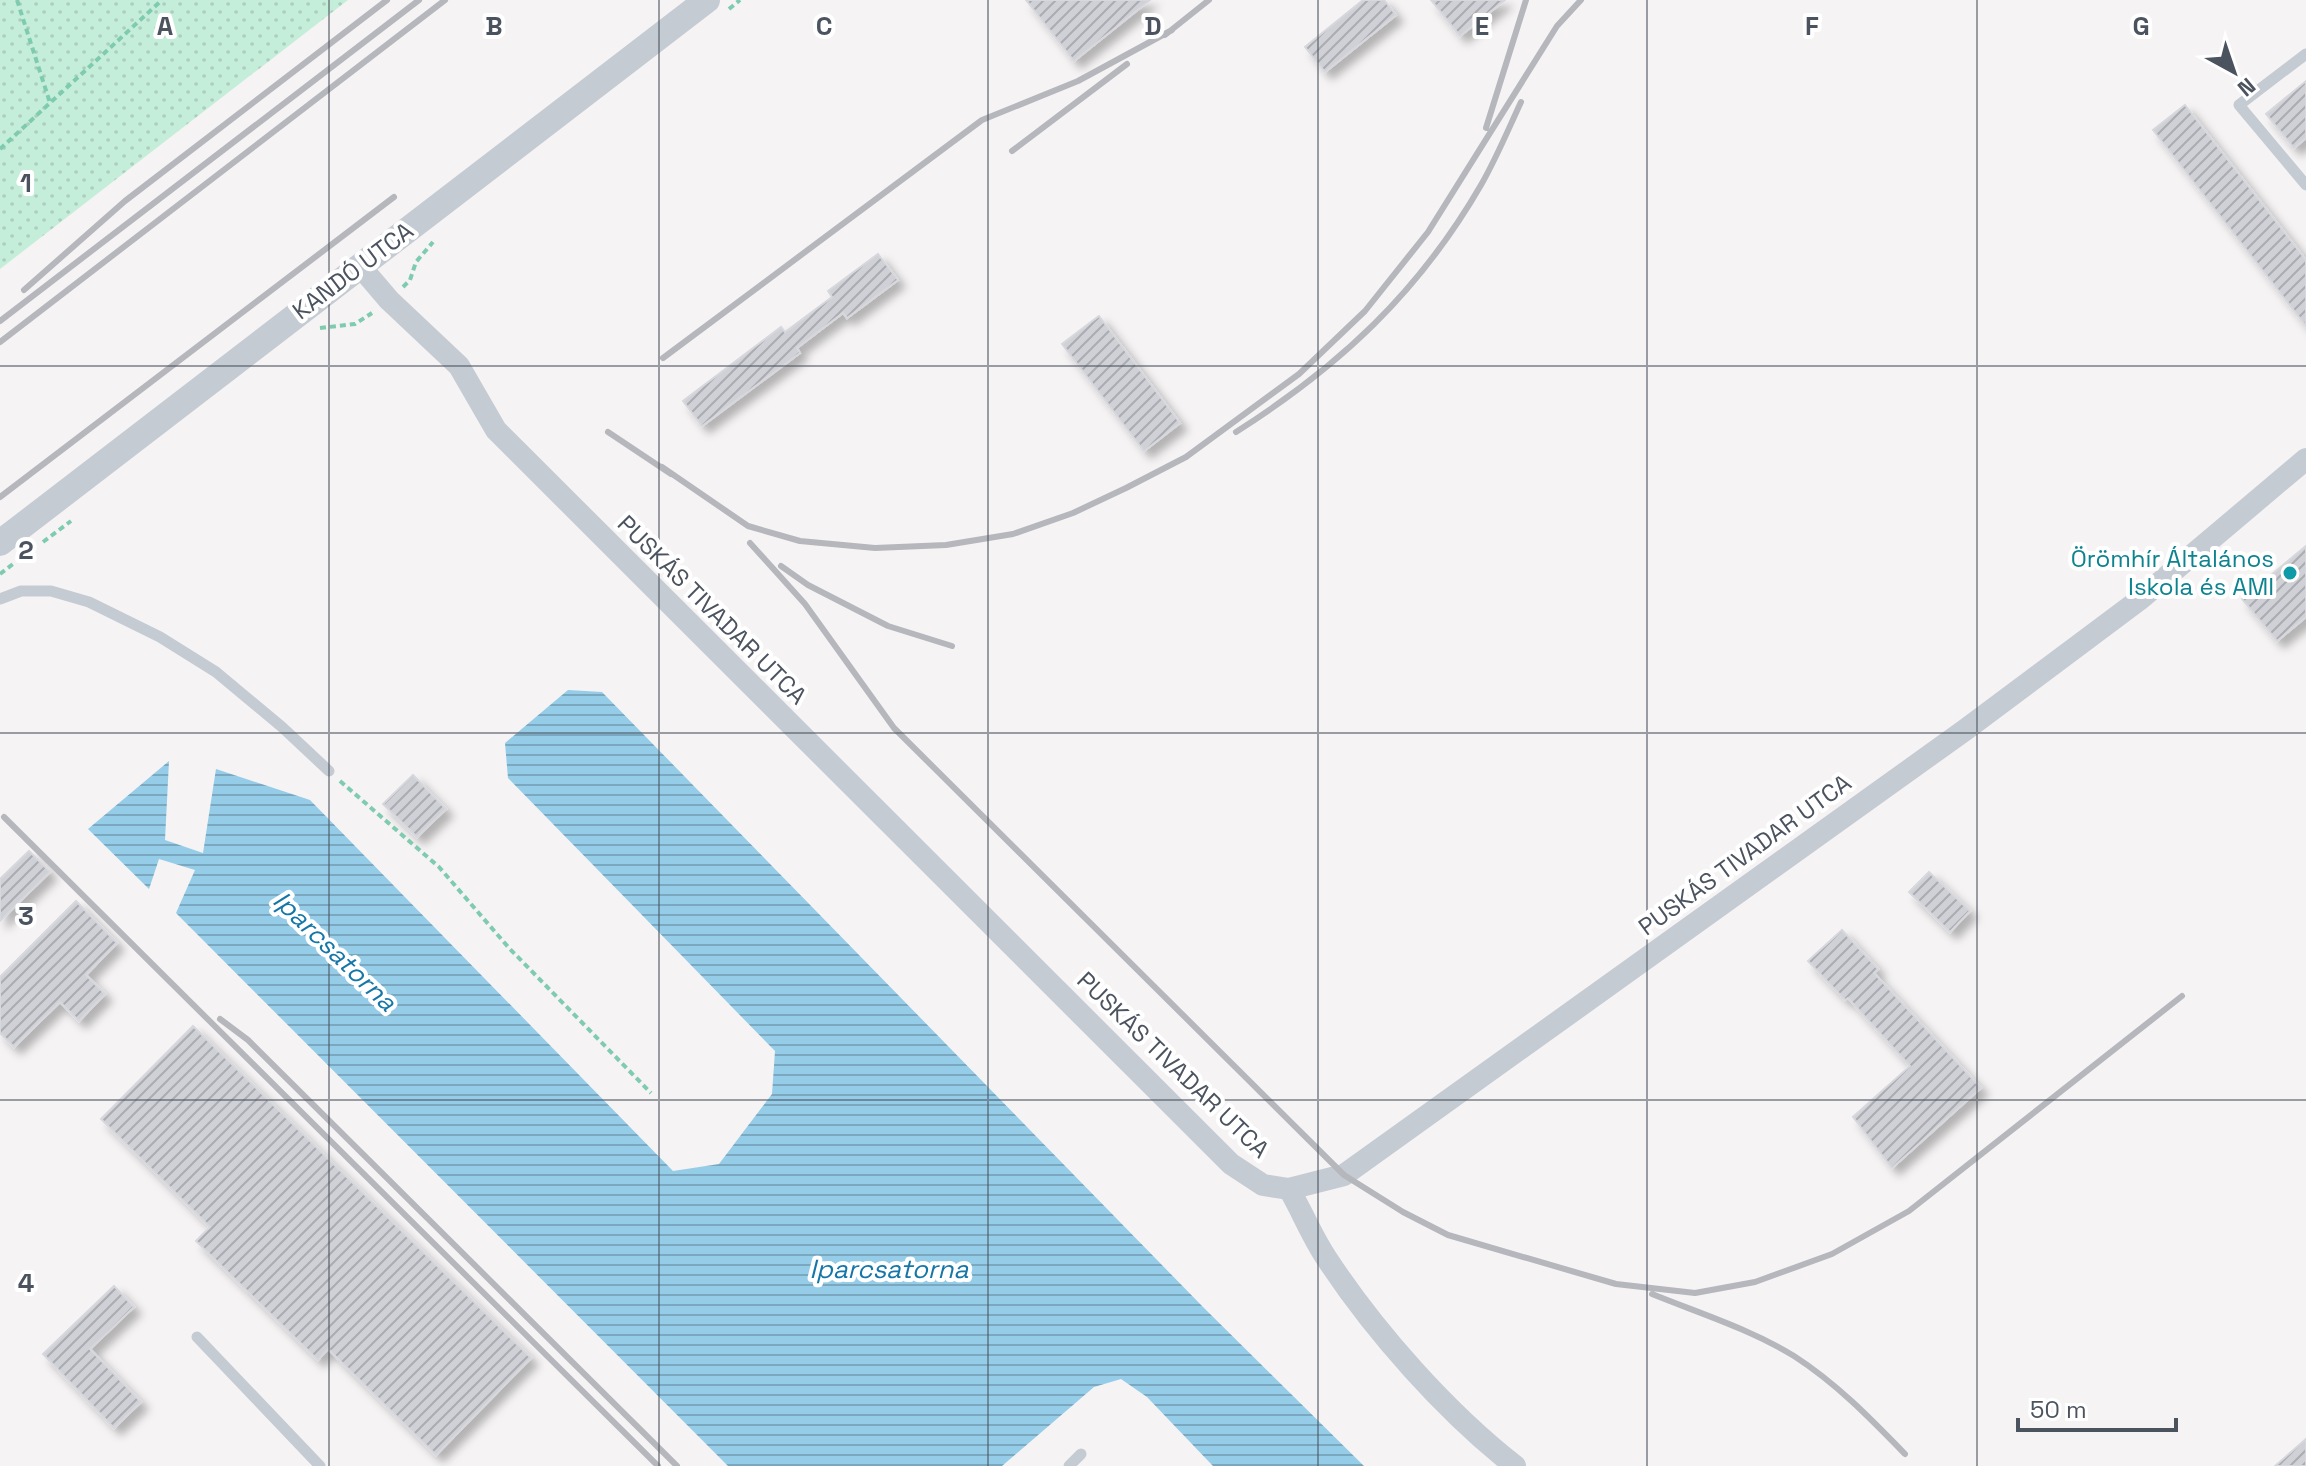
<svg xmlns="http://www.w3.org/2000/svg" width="2306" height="1466" font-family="'Space Grotesk',sans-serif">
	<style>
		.garden { fill: url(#garden-dots) }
		.water { fill: url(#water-rules) }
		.building { fill: url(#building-hatch); stroke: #d7d8dd; stroke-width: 2; filter: url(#shadow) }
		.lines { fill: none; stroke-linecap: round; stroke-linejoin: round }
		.path { stroke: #7fcbaf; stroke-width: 4; stroke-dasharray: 6 4; stroke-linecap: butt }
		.service { stroke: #c4cbd3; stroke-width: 11 }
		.minor { stroke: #c4cbd3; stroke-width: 22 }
		.tertiary { stroke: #c4cbd3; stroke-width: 26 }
		.rail { stroke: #b5b7bc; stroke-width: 6 }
		.grid { fill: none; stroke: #4b535f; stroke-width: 2; stroke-opacity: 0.55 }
		.culture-dot { fill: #0f9aa8; stroke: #fff; stroke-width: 3 }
		.labels { text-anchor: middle; stroke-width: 8; stroke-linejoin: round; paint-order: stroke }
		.street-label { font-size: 24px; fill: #4b535f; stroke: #fff }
		.culture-label { font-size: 24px; fill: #0d838f; stroke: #fff; text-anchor: end }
		.water-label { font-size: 26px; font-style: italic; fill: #1576a8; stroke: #fff }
		.grid-label { font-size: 26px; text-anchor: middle; font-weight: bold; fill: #4b535f; stroke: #fff; stroke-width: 8; stroke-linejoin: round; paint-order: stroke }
	</style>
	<defs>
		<pattern id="garden-dots" width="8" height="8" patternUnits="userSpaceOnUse" patternTransform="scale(2)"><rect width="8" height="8" fill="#c5eeda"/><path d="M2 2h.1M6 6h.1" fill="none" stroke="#abcebe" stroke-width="1.8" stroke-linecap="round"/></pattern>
		<pattern id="water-rules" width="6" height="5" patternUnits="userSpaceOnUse" patternTransform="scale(2)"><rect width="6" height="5" fill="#95cce8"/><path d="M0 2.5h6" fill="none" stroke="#7ca8bf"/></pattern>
		<pattern id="building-hatch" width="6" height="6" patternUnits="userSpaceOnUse" patternTransform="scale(2)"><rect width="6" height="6" fill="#d0d1d6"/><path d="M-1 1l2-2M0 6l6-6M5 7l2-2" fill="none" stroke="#abacb1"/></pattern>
		<filter id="shadow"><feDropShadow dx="7" dy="7" stdDeviation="4" flood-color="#0004"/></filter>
	</defs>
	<rect width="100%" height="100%" fill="#f5f3f3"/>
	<path class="garden" d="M 0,0 L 348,0 L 0,269 Z"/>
	<path class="water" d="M 568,690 L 602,692 L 1203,1307 L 1364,1466 L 1213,1466 L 1147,1397 L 1121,1379 L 1094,1387 L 1002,1466 L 728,1466 L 176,913 L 195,870 L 159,859 L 149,889 L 88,829 L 169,761 L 165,840 L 203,853 L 216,769 L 310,800 L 673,1171 L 719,1164 L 772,1094 L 775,1051 L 508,778 L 505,743 Z"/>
	<path class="building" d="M 1026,0 L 1150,0 L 1074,61 Z
		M 1363,0 L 1384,0 L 1396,15 L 1325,72 L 1305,47 Z
		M 1431,0 L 1505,0 L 1460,36 Z
		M 2306,81 L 2306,138 L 2294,148 L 2266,114 Z
		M 2185,105 L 2306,260 L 2306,326 L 2153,130 Z
		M 878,254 L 898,280 L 847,318 L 843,313 L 797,348 L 800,353 L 702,426 L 683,401 L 781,327 L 785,332 L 832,297 L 828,291 Z
		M 1099,316 L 1180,423 L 1144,451 L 1062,344 Z
		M 2306,546 L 2306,617 L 2277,641 L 2242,599 Z
		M 413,775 L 446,809 L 417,837 L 383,804 Z
		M 29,851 L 50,872 L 0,921 L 0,879 Z
		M 1929,872 L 1970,911 L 1950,932 L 1909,892 Z
		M 76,901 L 117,943 L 86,975 L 105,994 L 79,1021 L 60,1002 L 14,1047 L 0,1033 L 0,977 Z
		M 1842,930 L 1878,969 L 1874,973 L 1981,1088 L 1892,1168 L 1853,1117 L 1910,1066 L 1848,998 L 1845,1000 L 1808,961 Z
		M 193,1026 L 531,1358 L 436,1455 L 328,1349 L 318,1360 L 196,1241 L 210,1227 L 101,1119 Z
		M 114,1286 L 134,1307 L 90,1349 L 141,1402 L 114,1428 L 43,1354 Z
		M 2306,1439 L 2306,1466 L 2275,1466 Z"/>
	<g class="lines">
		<path class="path" d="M 17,0 L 50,103
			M 729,9 L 740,0
			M 0,149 L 162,0
			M 403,287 L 410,280 L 416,262 L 433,242
			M 320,328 L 355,324 L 372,313
			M 43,542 L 71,521
			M 0,574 L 13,564
			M 340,781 L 439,867 L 509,948 L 651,1093"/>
		<path class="service" d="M 2306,54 L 2239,105 L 2306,185
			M 0,599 L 21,591 L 51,591 L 89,602 L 160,637 L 216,672 L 282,727 L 329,771
			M 197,1337 L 320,1466
			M 1069,1466 L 1081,1454"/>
		<path class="minor" d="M 360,266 L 389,300 L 459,366 L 496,430 L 1231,1164 L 1263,1185 L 1289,1189 L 1344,1175 L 1965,730 L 2139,600 L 2306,459
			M 1289,1189 C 1302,1211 1312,1237 1327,1259 C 1375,1332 1446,1412 1515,1466"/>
		<path class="tertiary" d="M 0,543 L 707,0"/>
		<path class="rail" d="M 1165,35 L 1209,0
			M 1486,128 L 1526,0
			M 1012,151 L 1127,64
			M 24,290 L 125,201 L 387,0
			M 0,321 L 419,0
			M 0,342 L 445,0
			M 663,358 L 982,120 L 1078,81 L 1172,30
			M 608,432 L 671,474
			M 1236,432 C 1340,366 1419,292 1481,185 C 1496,159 1508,130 1521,102
			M 662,467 L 748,526 L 800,541 L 875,548 L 946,545 L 1013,534 L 1073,513 L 1126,488 L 1186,457 L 1299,374 L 1365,311 L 1428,232 L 1557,26 L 1581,0
			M 0,497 L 394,197
			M 750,543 L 805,604 L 894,728 L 1344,1175 L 1403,1212 L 1448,1235 L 1616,1284 L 1695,1293 L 1755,1282 L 1832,1254 L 1909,1211 L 2182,996
			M 781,566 L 808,585 L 888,626 L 952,646
			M 4,817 L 658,1466
			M 220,1019 L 248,1040 L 677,1466
			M 1652,1294 C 1699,1313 1750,1329 1794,1356 C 1836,1383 1870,1418 1905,1454"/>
	</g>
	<path class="grid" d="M 329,0 L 329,1466M 659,0 L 659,1466M 988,0 L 988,1466M 1318,0 L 1318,1466M 1647,0 L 1647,1466M 1977,0 L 1977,1466M 0,366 L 2306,366M 0,733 L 2306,733M 0,1100 L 2306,1100"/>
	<circle class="culture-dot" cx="2290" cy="573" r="8"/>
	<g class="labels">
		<g class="street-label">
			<text transform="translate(353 271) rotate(-37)" y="8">KANDÓ UTCA</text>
			<text transform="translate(712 610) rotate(45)" y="8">PUSKÁS TIVADAR UTCA</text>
			<text transform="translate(1745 855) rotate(-36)" y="8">PUSKÁS TIVADAR UTCA</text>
			<text transform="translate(1173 1065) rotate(44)" y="8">PUSKÁS TIVADAR UTCA</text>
		</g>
		<g class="culture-label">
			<text x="2274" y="567">Örömhír Általános<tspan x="2274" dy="28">Iskola és AMI</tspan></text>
		</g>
		<g class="water-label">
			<text transform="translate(335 951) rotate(44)" y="9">Iparcsatorna</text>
			<text x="889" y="1278">Iparcsatorna</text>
		</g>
	</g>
	<g class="grid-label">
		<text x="165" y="35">A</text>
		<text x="494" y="35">B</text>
		<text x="824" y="35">C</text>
		<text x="1153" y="35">D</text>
		<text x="1482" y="35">E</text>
		<text x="1812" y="35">F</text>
		<text x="2141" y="35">G</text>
		<text x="26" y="192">1</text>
		<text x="26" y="559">2</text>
		<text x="26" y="925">3</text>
		<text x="26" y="1292">4</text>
	</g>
	<g transform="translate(2234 72) rotate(140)" stroke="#ffffff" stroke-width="6" paint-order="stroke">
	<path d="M0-6L14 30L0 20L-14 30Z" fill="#4b535f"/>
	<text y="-12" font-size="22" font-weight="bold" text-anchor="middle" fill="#4b535f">N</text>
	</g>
	<path d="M2018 1418v12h158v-12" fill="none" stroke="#4b535f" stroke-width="4"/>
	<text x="2030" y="1418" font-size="24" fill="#4b535f" stroke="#ffffff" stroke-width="6" paint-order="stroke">50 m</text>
</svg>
